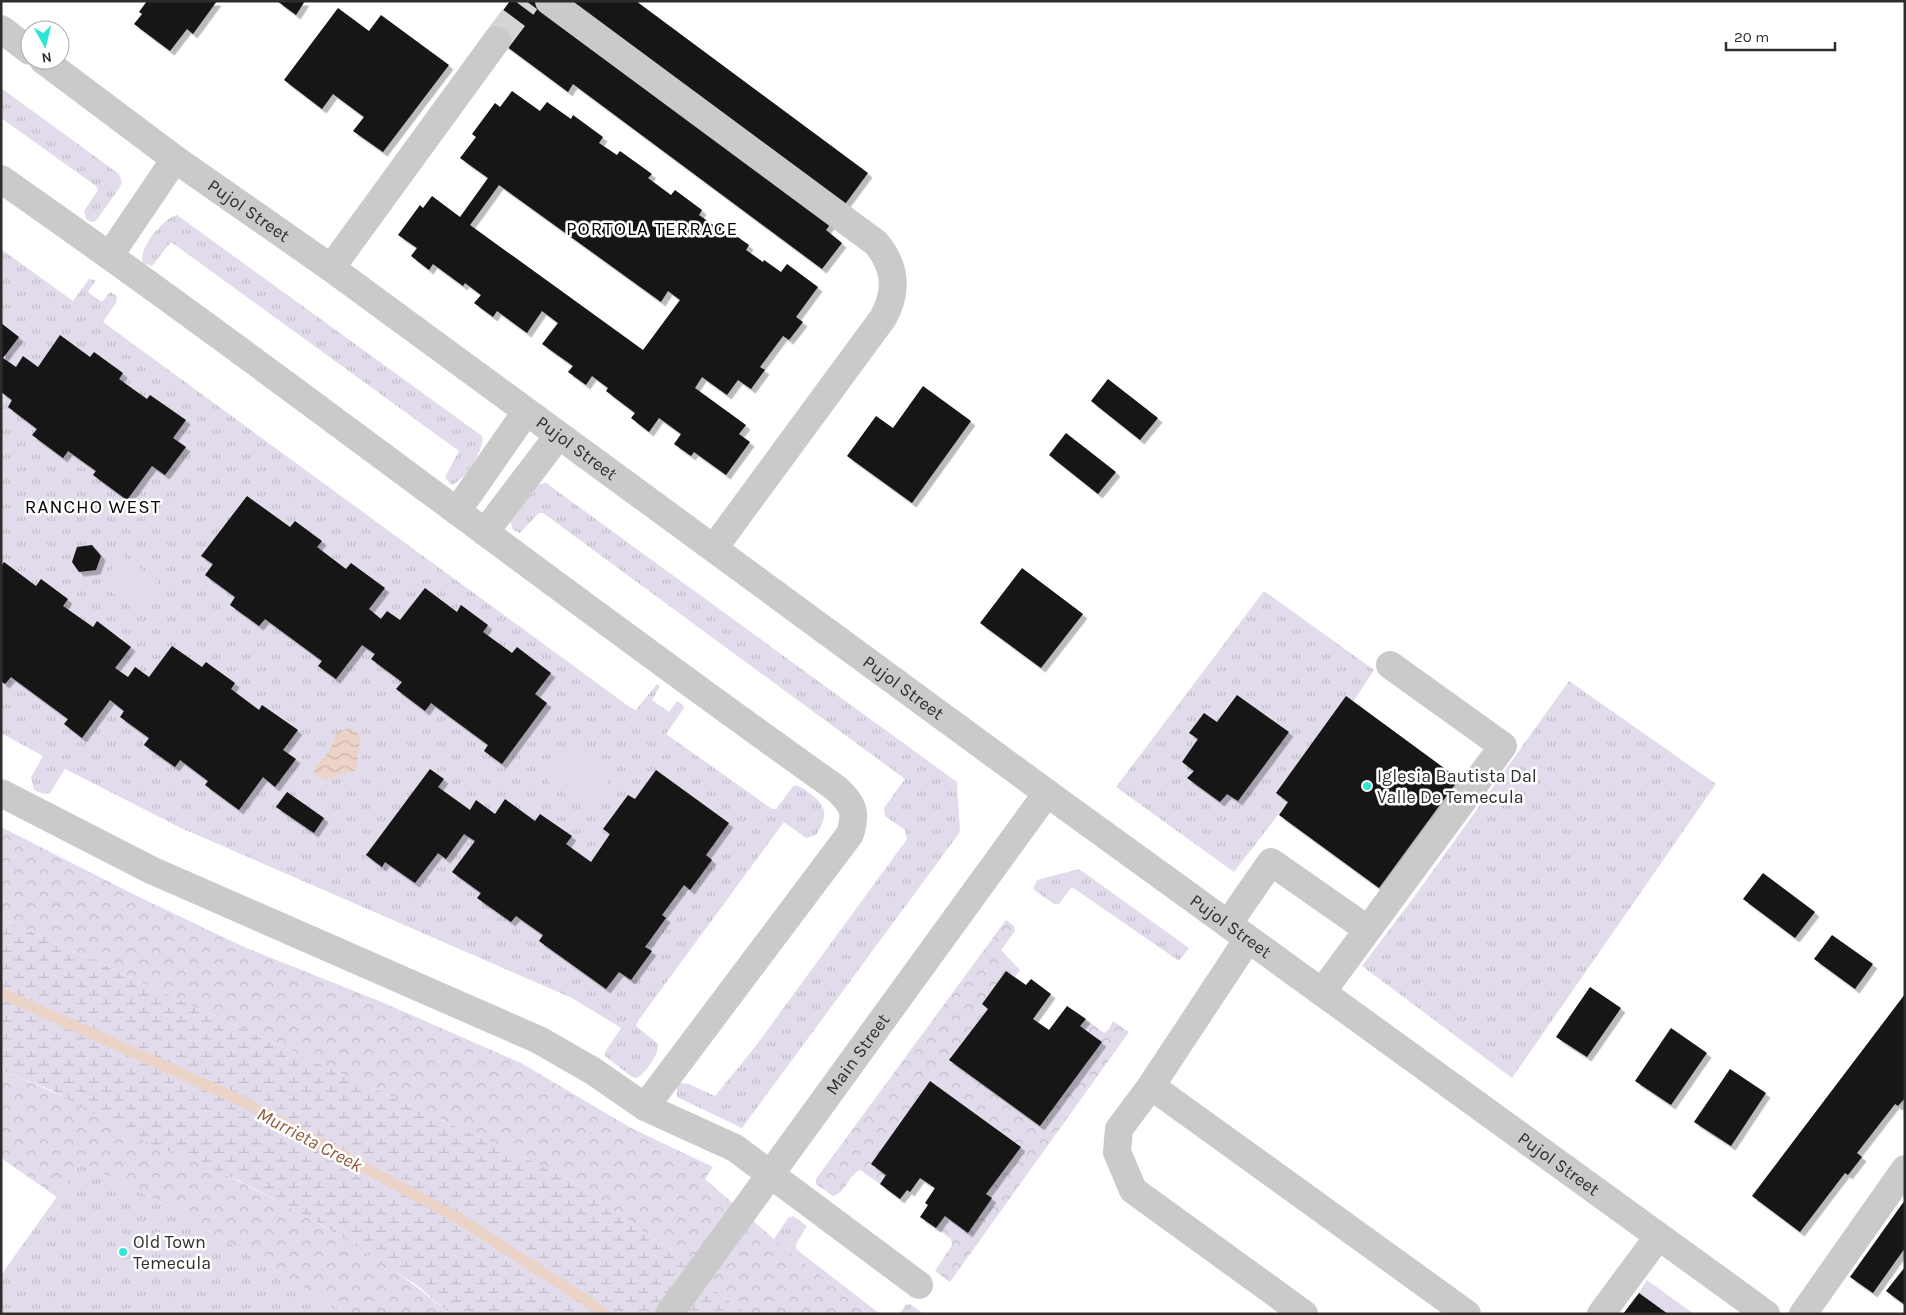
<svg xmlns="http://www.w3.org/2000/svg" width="1906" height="1315" font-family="Karla,sans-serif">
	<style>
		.grass { fill: url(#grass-tufts) }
		.forest { fill: url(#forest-crowns) }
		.wetland { fill: url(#wetland-marsh) }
		.green { fill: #e2dbeb }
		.water { fill: url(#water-waves) }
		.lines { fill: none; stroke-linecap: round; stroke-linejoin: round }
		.stream { stroke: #ebd4c7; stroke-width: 11 }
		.building { fill: #141414; fill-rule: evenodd; filter: url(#shadow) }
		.minor-tunnel { stroke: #d5d5d5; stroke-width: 28; stroke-dasharray: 28 14; stroke-linecap: butt }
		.minor { stroke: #cacaca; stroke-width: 28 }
		.poi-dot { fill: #2ee6d3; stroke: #fff; stroke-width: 2 }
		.labels { text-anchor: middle; stroke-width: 5; stroke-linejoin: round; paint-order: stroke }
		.street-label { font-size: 18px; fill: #2d2d2d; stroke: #fff }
		.poi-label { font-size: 18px; fill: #2d2d2d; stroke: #fff; text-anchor: start }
		.neighbourhood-label { font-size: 19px; letter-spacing: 1px; fill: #000; stroke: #fff }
		.water-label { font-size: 19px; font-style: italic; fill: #905a3b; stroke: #fff }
	</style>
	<defs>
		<pattern id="grass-tufts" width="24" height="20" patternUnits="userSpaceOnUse" patternTransform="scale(1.25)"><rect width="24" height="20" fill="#e2dbeb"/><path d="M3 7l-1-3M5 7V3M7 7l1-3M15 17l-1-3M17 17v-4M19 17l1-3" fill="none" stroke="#c2bcca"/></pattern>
		<pattern id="forest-crowns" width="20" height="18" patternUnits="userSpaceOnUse" patternTransform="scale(1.25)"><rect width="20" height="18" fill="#e2dbeb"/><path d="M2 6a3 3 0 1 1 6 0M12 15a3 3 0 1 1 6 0" fill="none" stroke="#c2bcca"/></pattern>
		<pattern id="wetland-marsh" width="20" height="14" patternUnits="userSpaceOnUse" patternTransform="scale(1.25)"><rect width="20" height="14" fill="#e2dbeb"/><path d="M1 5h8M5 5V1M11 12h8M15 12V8" fill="none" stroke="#c2bcca"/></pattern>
		<pattern id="water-waves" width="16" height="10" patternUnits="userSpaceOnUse" patternTransform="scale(1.25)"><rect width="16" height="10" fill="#ebd4c7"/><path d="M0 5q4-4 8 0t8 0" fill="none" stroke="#cab6ab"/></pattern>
		<filter id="shadow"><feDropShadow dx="4.5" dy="4.5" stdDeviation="0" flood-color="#0004"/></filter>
	</defs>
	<rect width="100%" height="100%" fill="#fff"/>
	<path class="grass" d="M 1,88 L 119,174 L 122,182 L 120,187 L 96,221 L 91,222 L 86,219 L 84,211 L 98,190 L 96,186 L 1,118 Z
		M 177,215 L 482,436 C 486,448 463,483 451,485 L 445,477 L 459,451 L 171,242 L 152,266 L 143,263 C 137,250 164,217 177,215 Z
		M 1,249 L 73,301 L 89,279 L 96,280 L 88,292 L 102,302 L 110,292 L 117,296 L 116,303 L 103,322 L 631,708 L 636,710 L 657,684 L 660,686 L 652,700 L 669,712 L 677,701 L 683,705 L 684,708 L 666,734 L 772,809 L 776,809 L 794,785 C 800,786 804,789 808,792 C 828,806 828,816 816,835 L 806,838 L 784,822 L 638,1021 L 636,1026 L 658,1044 C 659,1055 646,1072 637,1078 L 632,1077 L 605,1056 L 605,1052 L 621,1028 L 572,998 L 181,828 L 65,769 L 50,793 L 44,794 L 34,790 L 31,777 L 43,756 L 1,733 Z
		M 546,483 L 957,782 L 960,832 L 742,1128 L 677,1097 L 677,1086 L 680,1083 L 689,1084 L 715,1096 L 755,1047 L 907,839 L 905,830 L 885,816 L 884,808 L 905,779 L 543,513 L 539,513 L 520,533 L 513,530 L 510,521 L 536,485 Z
		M 1264,591 L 1374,670 L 1288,802 L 1234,872 L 1116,787 Z
		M 1569,681 L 1716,784 L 1512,1078 L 1362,966 L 1417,893 Z
		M 1079,869 L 1189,948 L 1179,961 L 1072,887 L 1059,904 L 1054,904 L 1033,889 L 1037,880 Z
		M 81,1163 L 166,1205 L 348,1314 L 1,1314 L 1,1275 Z
		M 793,1216 L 807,1226 L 796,1244 L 796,1249 L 880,1314 L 869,1314 L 774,1239 L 788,1218 Z
		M 910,1304 L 924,1314 L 899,1314 L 906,1305 Z"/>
	<path class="forest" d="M 1,827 L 137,896 L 244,947 L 384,1003 L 521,1063 L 631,1128 L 713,1167 L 705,1179 L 774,1239 L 869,1314 L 747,1314 L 713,1289 L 667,1248 L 564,1176 L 1,918 Z
		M 1006,920 L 1014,926 L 1015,931 L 1001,950 L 1020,970 L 1015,977 L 1006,971 L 982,1004 L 988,1009 L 950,1061 L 1040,1126 L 1102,1042 L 1080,1026 L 1086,1019 L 1104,1033 L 1109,1029 L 1113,1021 L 1129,1032 L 950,1282 L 935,1271 L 952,1245 L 951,1239 L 936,1228 L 945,1216 L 968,1232 L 992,1198 L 986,1194 L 1020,1146 L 930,1081 L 871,1164 L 886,1175 L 880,1184 L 860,1170 C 848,1175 846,1193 833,1196 L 816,1184 L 816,1179 Z
		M 1,1070 C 61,1094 119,1123 177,1151 C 272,1197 369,1244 450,1314 L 348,1314 L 166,1205 L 81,1163 L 57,1197 L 1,1158 Z"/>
	<path class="wetland" d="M 1,918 L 564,1176 L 667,1248 L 713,1289 L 747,1314 L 450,1314 L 418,1286 L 324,1226 L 238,1180 L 142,1140 L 51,1090 L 1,1070 Z"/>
	<path class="green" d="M 122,555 L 159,582 L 137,611 L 101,584 Z
		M 575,743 L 615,772 L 588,810 L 548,781 Z
		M 1647,1280 L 1694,1314 L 1668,1314 L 1639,1293 Z"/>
	<path class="water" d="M 351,728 L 359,734 L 360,739 L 356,770 L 327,779 L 317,777 L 314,773 L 317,765 L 328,753 L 338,731 Z"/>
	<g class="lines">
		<path class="stream" d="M 1,993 L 242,1101 L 461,1220 L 584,1299 L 604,1314"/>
	</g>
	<path class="building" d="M 147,1 L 217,1 L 193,34 L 187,29 L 170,51 L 134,24 L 142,14 L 139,12 Z
		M 277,1 L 305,1 L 296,15 Z
		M 510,1 L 636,1 L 868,173 L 826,230 L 842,243 L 822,269 L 573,84 L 568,92 L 487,32 Z
		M 338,8 L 369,31 L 381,15 L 449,65 L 383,152 L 353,131 L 364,117 L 333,94 L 322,109 L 284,80 Z
		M 512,91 L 540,111 L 547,102 L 571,119 L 573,115 L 603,137 L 599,143 L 617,155 L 620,151 L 652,174 L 648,178 L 671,195 L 675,190 L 702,210 L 699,215 L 716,227 L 718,223 L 749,245 L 746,250 L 763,262 L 764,260 L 781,272 L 787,264 L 818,287 L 796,317 L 803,322 L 789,340 L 783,336 L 760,367 L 765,370 L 751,389 L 738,380 L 727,395 L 702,377 L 695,388 L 746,425 L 739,434 L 750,442 L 726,475 L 694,452 L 691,456 L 674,444 L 681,434 L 659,418 L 649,432 L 631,418 L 635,413 L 606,391 L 608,388 L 592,376 L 586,385 L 568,372 L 573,366 L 542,344 L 558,323 L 542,311 L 527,333 L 497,311 L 493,317 L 474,303 L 481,295 L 465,283 L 463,286 L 433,264 L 429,270 L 411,256 L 417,248 L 398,235 L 420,205 L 423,208 L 432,196 L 460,217 L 488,178 L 460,158 L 476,137 L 472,134 L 495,103 L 500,107 ZM 499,185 L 661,302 L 668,291 L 680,300 L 643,350 L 470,225 Z
		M 1,323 L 19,337 L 3,358 L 16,367 L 23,356 L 38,367 L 60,335 L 90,357 L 94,352 L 123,373 L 119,379 L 147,399 L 150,395 L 186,420 L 173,438 L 186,447 L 165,475 L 152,466 L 127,500 L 93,475 L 96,471 L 68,451 L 63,458 L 32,435 L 37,429 L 8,407 L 12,400 L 1,392 Z
		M 1108,379 L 1158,418 L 1140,440 L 1091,401 Z
		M 923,386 L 971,421 L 912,503 L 847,456 L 876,416 L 893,428 Z
		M 1066,433 L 1116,472 L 1098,494 L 1049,455 Z
		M 247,496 L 290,527 L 295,521 L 322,541 L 317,547 L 346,569 L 351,563 L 385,588 L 369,609 L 381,619 L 387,611 L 400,620 L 425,588 L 457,612 L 461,605 L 488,625 L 483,632 L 512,653 L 517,647 L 551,673 L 535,694 L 547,703 L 502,764 L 484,751 L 488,745 L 431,703 L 425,711 L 396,689 L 402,682 L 371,659 L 375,654 L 362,645 L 336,679 L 318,666 L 322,661 L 265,619 L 259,626 L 230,605 L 235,597 L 205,575 L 213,564 L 201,556 Z
		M 92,545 L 101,556 L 96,570 L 79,572 L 72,562 L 77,547 Z
		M 4,562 L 36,586 L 41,579 L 68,599 L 63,606 L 93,627 L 97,621 L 131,647 L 115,668 L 128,677 L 135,667 L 149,677 L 172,646 L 202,667 L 206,662 L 235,683 L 231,689 L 259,710 L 262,705 L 298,730 L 283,750 L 296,759 L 275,787 L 263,777 L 239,810 L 205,785 L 208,781 L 180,760 L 175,767 L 144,745 L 149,738 L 120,717 L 124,711 L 110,700 L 82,738 L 64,724 L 68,719 L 11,677 L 5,684 L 1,681 L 1,566 Z
		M 1022,568 L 1083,614 L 1041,668 L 980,623 Z
		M 1237,695 L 1289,732 L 1238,801 L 1227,794 L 1220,802 L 1187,778 L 1194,771 L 1182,762 L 1198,739 L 1189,733 L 1204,713 L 1217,722 Z
		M 1346,696 L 1459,779 L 1379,888 L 1279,815 L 1288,802 L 1276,793 Z
		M 430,769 L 444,779 L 438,787 L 470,810 L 476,800 L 495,814 L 505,799 L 535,821 L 540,814 L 572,836 L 566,844 L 591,862 L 610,834 L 603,829 L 628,795 L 635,799 L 656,770 L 729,823 L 706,855 L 712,860 L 690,890 L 684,885 L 662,915 L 666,918 L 645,947 L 652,951 L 631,980 L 619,972 L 606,989 L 539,941 L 543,935 L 516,916 L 511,922 L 477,898 L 481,893 L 452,872 L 475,841 L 464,834 L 446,859 L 438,853 L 415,883 L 385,862 L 382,867 L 366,855 Z
		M 287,792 L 324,818 L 314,833 L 276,807 Z
		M 1763,873 L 1815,912 L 1795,938 L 1743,899 Z
		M 1832,935 L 1873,964 L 1855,989 L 1814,959 Z
		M 1006,971 L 1026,985 L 1031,979 L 1051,994 L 1033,1019 L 1049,1030 L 1067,1006 L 1086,1019 L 1080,1026 L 1102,1042 L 1040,1126 L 949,1060 L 988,1009 L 982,1004 Z
		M 1590,987 L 1621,1008 L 1587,1057 L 1556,1037 Z
		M 1905,994 L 1905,1098 L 1898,1106 L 1895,1104 L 1857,1153 L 1862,1157 L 1848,1175 L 1845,1173 L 1800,1232 L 1752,1196 Z
		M 1671,1028 L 1707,1053 L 1671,1105 L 1635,1081 Z
		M 1730,1069 L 1766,1093 L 1731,1146 L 1694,1122 Z
		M 930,1081 L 1021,1147 L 986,1194 L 992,1198 L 968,1233 L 945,1216 L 936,1228 L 920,1217 L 928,1205 L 925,1203 L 935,1188 L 920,1178 L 910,1192 L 907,1190 L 900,1199 L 880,1184 L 886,1175 L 871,1164 Z
		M 1905,1200 L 1905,1248 L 1873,1293 L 1850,1277 Z
		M 1905,1267 L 1905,1305 L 1886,1291 Z
		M 1639,1293 L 1668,1314 L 1623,1314 Z"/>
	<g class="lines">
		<path class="minor-tunnel" d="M 497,40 L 526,1"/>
		<g class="minor">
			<path d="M 549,1 L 876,243 C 896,267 898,291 883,318 L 714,548"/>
			<path d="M 1,29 L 30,51"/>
			<path id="s1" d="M 43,60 L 175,159 L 331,268 L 1047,793 L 1766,1314"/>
			<path d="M 1,179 C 284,377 556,590 837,789 C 853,805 857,811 850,834 L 645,1107 L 593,1071 L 539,1040 L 151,870 L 1,793"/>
			<path d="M 110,255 L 175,159"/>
			<path d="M 331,268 L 497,40"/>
			<path d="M 457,511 L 526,412"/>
			<path d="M 485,532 L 558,436"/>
			<path d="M 1228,924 L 1271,862 L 1367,929"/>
			<path d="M 1248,939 L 1151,1086 L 1467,1314"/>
			<path d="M 1322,992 L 1503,746 L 1390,665"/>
			<path d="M 1151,1086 L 1119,1129 L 1117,1152 L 1133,1190 L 1304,1314"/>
			<path d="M 645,1107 L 735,1148 L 919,1285"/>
			<path id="s2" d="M 669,1314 L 1047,793"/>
			<path d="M 1601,1314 L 1658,1237"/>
			<path d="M 1803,1314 L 1905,1169"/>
		</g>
	</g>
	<g class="poi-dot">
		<circle cx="1367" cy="786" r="5"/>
		<circle cx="123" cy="1252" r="5"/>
	</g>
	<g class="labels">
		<g class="street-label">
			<text dy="6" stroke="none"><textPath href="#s1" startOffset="255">Pujol Street</textPath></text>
			<text dy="6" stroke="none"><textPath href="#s1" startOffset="660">Pujol Street</textPath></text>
			<text dy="6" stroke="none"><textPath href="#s1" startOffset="1065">Pujol Street</textPath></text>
			<text dy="6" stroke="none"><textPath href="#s1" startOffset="1470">Pujol Street</textPath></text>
			<text dy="6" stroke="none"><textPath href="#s2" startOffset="321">Main Street</textPath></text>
			<text dy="6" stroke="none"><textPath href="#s1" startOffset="1875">Pujol Street</textPath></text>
		</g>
		<g class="poi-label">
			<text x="1377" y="782">Iglesia Bautista Dal<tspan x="1377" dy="21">Valle De Temecula</tspan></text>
			<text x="133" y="1248">Old Town<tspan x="133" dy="21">Temecula</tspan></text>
		</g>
		<g class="neighbourhood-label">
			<text x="652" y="235">PORTOLA TERRACE</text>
			<text x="93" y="513">RANCHO WEST</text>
		</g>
		<g class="water-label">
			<text transform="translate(310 1139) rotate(28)" y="7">Murrieta Creek</text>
		</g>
	</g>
	<rect width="1906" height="1315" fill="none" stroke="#2d2d2d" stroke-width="5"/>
	<g transform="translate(45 45) rotate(172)"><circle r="24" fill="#ffffff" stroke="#ababab"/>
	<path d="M0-4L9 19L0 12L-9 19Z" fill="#2ee6d3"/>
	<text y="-8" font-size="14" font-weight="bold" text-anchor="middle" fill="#2d2d2d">N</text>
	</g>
	<path d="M1726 42v8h109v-8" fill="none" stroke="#2d2d2d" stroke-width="2.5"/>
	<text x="1734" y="42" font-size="15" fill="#2d2d2d" stroke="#ffffff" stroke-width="4" paint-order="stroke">20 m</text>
</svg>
